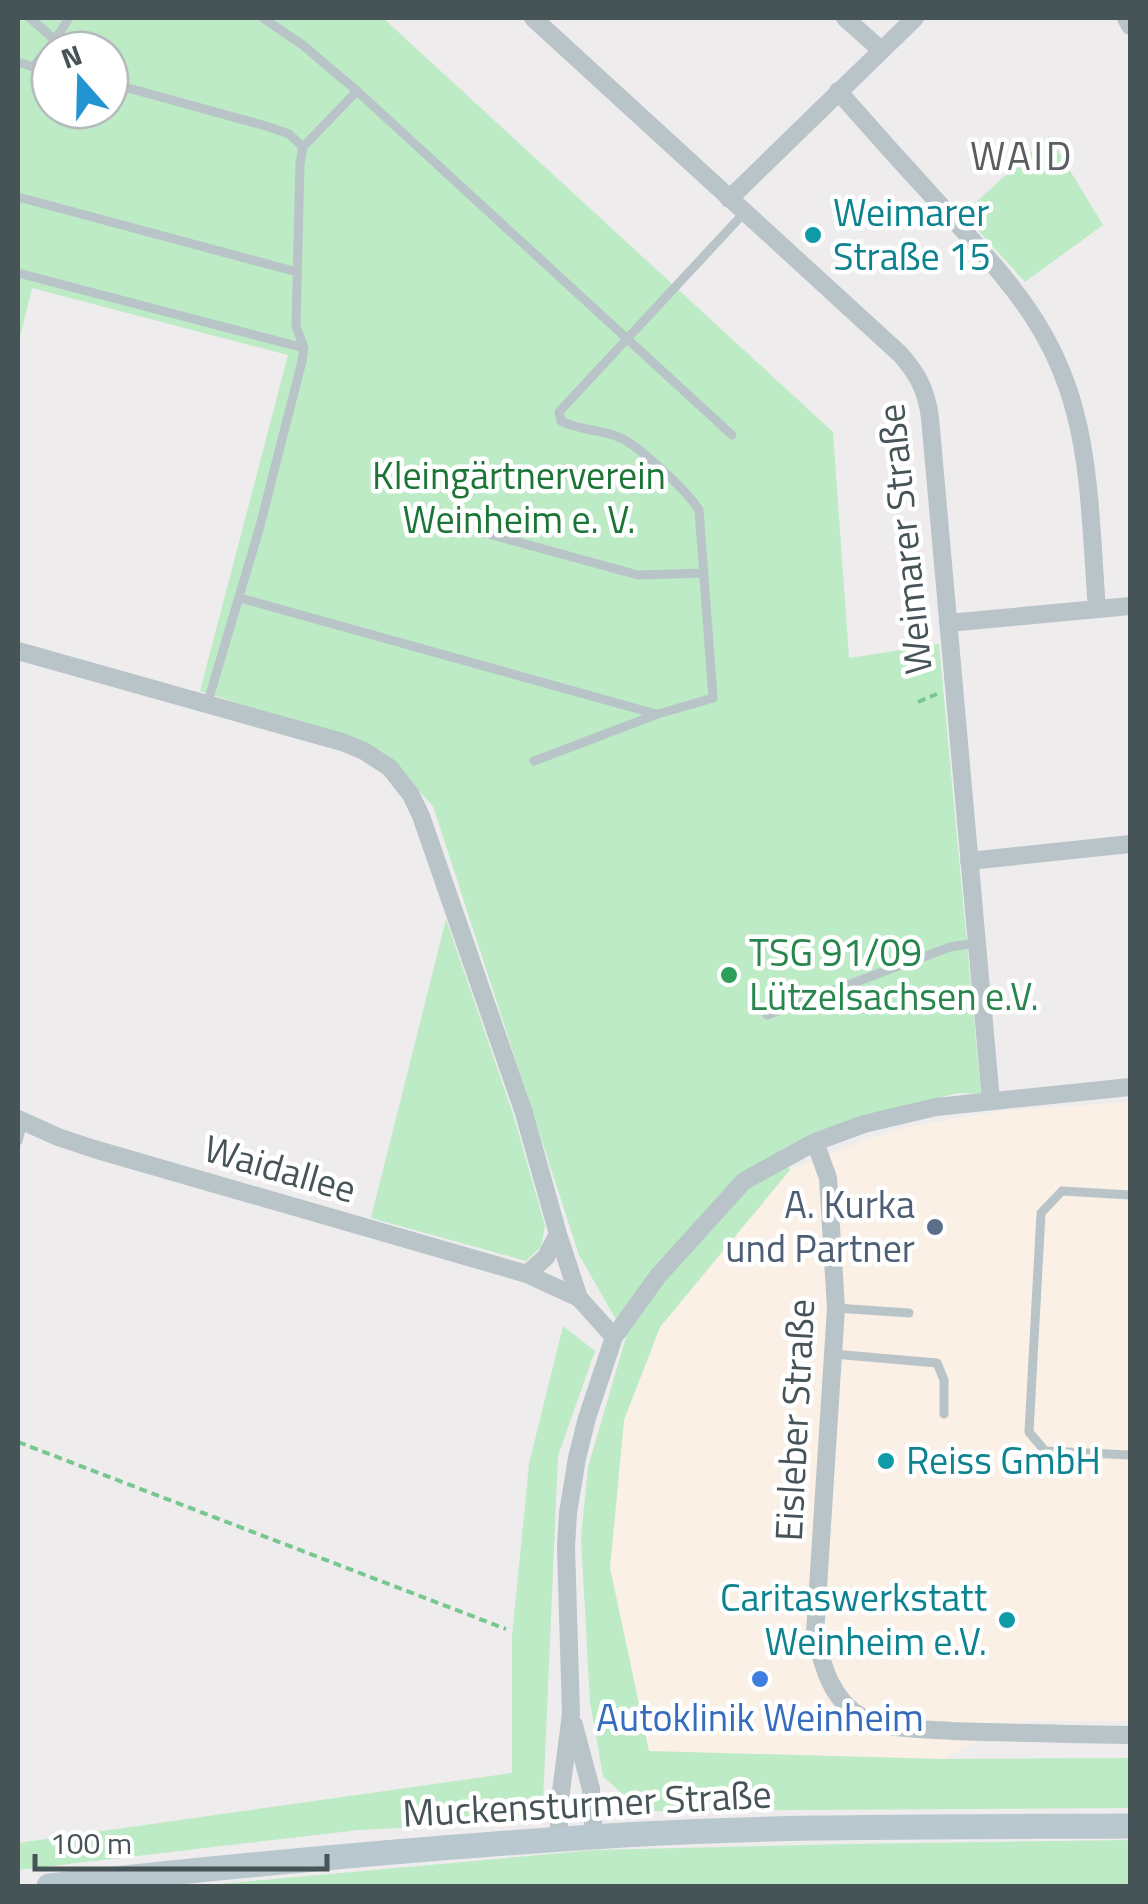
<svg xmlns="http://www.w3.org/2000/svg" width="1148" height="1904" font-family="'Titillium Web',sans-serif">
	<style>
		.commercial { fill: #faf0e5 }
		.green { fill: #bcebc5; fill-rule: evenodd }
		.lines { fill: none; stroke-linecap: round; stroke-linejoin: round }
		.path { stroke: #77c78f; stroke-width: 4; stroke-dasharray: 8 5; stroke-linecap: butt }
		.service { stroke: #b8c4c8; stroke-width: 9 }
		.minor { stroke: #b8c4c8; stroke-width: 18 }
		.secondary { stroke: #b9c7ce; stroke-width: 25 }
		.culture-dot { fill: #0f9aa8; stroke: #fff; stroke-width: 4 }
		.leisure-dot { fill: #2e9e5b; stroke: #fff; stroke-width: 4 }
		.service-dot { fill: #5c6f8a; stroke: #fff; stroke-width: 4 }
		.shop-dot { fill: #3f7fe0; stroke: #fff; stroke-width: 4 }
		.labels { text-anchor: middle; stroke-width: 9; stroke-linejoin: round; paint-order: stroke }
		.culture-label { font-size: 38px; fill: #0d838f; stroke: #fff; text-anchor: start }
		.park-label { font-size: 38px; fill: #1c7536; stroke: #fff }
		.street-label { font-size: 38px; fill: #465458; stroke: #fff }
		.leisure-label { font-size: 38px; fill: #27864d; stroke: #fff; text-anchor: start }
		.service-label { font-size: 38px; fill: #4e5e75; stroke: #fff; text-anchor: end }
		.shop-label { font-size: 38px; fill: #366cbe; stroke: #fff }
		.neighbourhood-label { font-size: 40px; letter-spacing: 2.5px; fill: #5a5e61; stroke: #fff }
	</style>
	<rect width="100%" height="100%" fill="#efeced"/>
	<path class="commercial" d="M 1130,1102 L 1130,1721 L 1023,1721 L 940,1759 L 649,1751 L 610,1568 L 624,1420 L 660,1327 L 790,1170 L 854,1144 L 906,1127 L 999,1111 Z"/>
	<path class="green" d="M 18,18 L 383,18 L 833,432 L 849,658 L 939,644 L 981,1094 L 958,1093 L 853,1119 L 778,1155 L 790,1170 L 660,1327 L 624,1420 L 610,1568 L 649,1751 L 940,1759 L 1130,1758 L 1130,1808 L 640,1811 L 603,1776 L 590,1702 L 581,1537 L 588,1467 L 626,1337 L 579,1255 L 433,806 L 380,750 L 200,691 L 288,355 L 32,288 L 18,345 ZM 50,50 L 110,50 L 110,110 L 50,110 Z
		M 1049,136 L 1103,225 L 1025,282 L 963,214 Z
		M 446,919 L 513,1114 L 545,1226 L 541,1247 L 526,1261 L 371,1218 Z
		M 563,1326 L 595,1351 L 558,1456 L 543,1803 L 524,1822 L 359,1830 L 18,1870 L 18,1843 L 512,1773 L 512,1636 L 529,1464 Z
		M 1130,1840 L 1130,1886 L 197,1886 L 595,1850 L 849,1844 Z"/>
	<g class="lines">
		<path class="path" d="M 918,702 L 937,694
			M 18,1442 L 506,1629"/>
		<path class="service" d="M 62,50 L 55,40 L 69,18
			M 18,62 L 33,67 L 55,40 L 30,18
			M 110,83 L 266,126 L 289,134 L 303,147
			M 357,91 L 732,435
			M 18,197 L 297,272
			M 18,273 L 304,348
			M 412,513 L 638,575 L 704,573
			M 240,598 L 656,714
			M 207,705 L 260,526 L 302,361 L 304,348 L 296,326 L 300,163 L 303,147 L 357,91 L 304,46 L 263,18
			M 534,761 L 658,714 L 713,698 L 699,510 C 687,491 643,450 623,439 C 603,429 580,431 561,421 L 559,412 L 744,213
			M 767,1015 L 950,947 L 976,943
			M 18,1141 L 23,1122
			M 1130,1195 L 1062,1191 L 1041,1213 L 1029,1432 L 1045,1451 L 1130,1455
			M 836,1308 L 909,1313
			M 833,1354 L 937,1363 L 944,1380 L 944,1414"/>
		<path class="minor" d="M 533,18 L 900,354 C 918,374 927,392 930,418 L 991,1101
			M 845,18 L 881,50
			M 1126,18 L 1130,26
			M 838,91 C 873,131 909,171 945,210 C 1003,275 1052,324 1075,412 C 1091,471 1092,547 1097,609
			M 729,199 L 915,18
			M 948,623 L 1130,606
			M 18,651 L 342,742 L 364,751 L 390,768 L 411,795 L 421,816 L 524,1113 L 558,1234 L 579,1298
			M 969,861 L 1130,844
			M 18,1119 L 58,1137 L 94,1149 L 527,1274 L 579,1298 L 614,1337
			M 815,1142 L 828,1178 L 836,1308 L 815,1634 C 823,1667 831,1700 863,1718 C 885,1730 928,1729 953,1731 C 1013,1733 1071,1734 1130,1735
			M 527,1274 L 546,1257 L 558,1234
			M 574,1725 L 591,1789 L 594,1837
			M 559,1840 L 559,1807 L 571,1714 L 566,1547 L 568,1513 L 577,1458 L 587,1418 L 614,1337 L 658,1276 L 744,1181 L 815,1142 L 864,1124 L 936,1107 L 1130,1087"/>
		<path class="secondary" d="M 49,1886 C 229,1866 411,1849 592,1837 C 771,1825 951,1827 1130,1826"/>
	</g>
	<g class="culture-dot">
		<circle cx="813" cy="235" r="10"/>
		<circle cx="886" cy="1461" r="10"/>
		<circle cx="1007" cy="1620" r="10"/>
	</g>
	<circle class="leisure-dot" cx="729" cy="975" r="10"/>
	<circle class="service-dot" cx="935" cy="1227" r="10"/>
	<circle class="shop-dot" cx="760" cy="1679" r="10"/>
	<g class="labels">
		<g class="culture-label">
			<text x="833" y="226">Weimarer<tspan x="833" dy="44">Straße 15</tspan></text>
			<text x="906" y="1474">Reiss GmbH</text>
			<text x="987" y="1611" text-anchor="end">Caritaswerkstatt<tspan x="987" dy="44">Weinheim e.V.</tspan></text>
		</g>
		<g class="park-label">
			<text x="519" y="489">Kleingärtnerverein<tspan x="519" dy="44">Weinheim e. V.</tspan></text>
		</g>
		<g class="street-label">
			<text transform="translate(905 539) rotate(-96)" y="13">Weimarer Straße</text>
			<text transform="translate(280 1169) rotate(16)" y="13">Waidallee</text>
			<text transform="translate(795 1420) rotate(-87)" y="13">Eisleber Straße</text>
			<text transform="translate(587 1804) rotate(-3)" y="13">Muckensturmer Straße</text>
		</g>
		<g class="leisure-label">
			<text x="749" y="966">TSG 91/09<tspan x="749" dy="44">Lützelsachsen e.V.</tspan></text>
		</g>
		<g class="service-label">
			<text x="915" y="1218">A. Kurka<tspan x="915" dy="44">und Partner</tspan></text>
		</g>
		<g class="shop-label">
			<text x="760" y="1731">Autoklinik Weinheim</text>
		</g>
		<g class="neighbourhood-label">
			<text x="1022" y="170">WAID</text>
		</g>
	</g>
	<rect width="1148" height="1904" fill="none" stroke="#465458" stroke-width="40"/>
	<g transform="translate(80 80) rotate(340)"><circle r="48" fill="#ffffff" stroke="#b5bbbc" stroke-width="2.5"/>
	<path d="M0-8L18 38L0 25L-18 38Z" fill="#2394d2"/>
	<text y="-15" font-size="28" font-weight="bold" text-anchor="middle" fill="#465458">N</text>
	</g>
	<path d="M35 1854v15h292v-15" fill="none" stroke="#465458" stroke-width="5"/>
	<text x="50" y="1854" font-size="30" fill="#465458" stroke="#ffffff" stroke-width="8" paint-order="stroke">100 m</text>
</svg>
